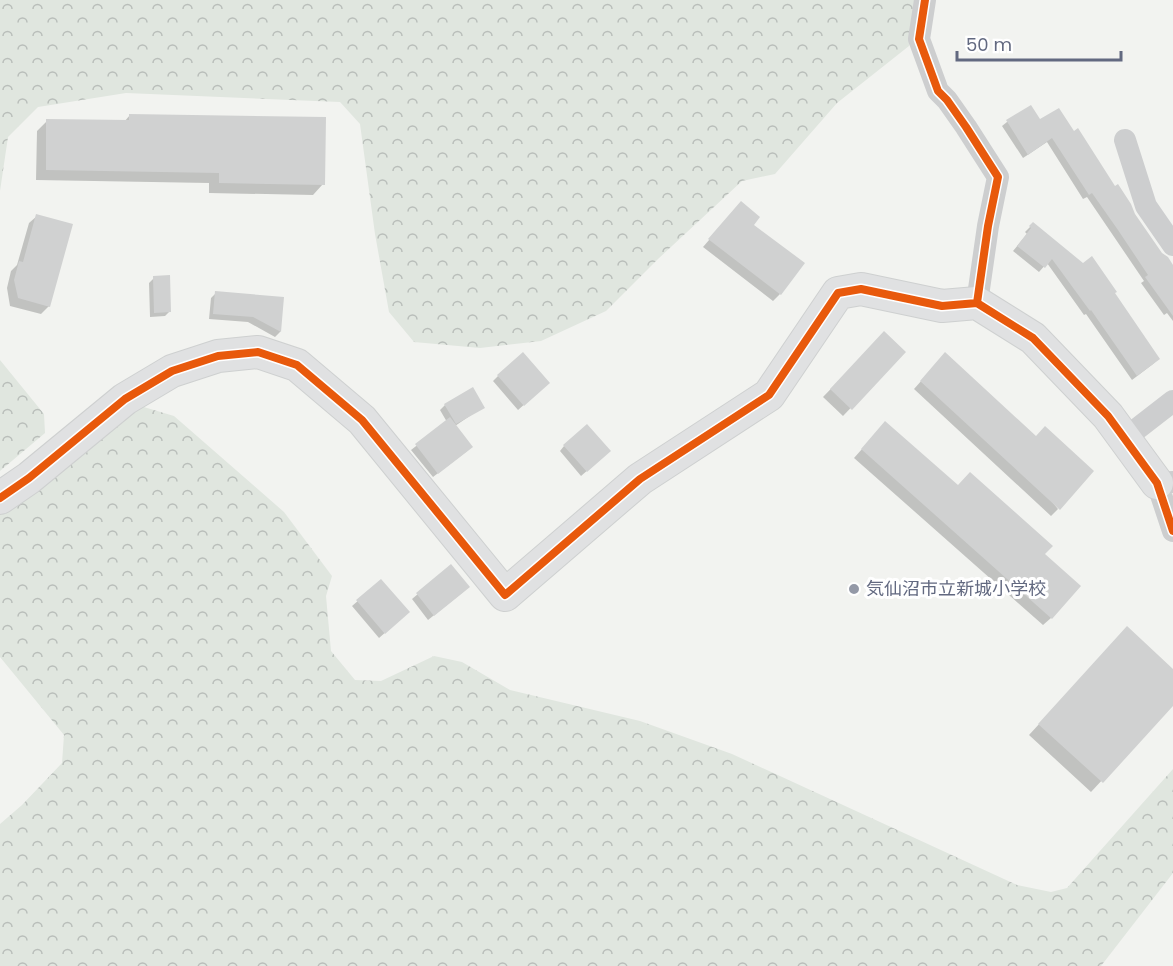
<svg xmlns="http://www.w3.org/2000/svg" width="1173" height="966" font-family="Poppins,'Noto Sans JP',sans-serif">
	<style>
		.forest { fill: url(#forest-crowns) }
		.shadow { fill: #0003 }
		.building { fill: #d0d1d1 }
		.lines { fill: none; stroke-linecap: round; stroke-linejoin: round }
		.secondary-casing { stroke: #ced0d0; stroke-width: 34 }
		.street { stroke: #cdcecf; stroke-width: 22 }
		.secondary { stroke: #e0e1e2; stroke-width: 32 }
		.cycleway-casing { stroke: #fff; stroke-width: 11 }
		.cycleway { stroke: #e8590c; stroke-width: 8 }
		.poi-dot { fill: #9499a7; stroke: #fff; stroke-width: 2 }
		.labels { text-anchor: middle; stroke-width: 6; stroke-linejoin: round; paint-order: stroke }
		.poi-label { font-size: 18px; fill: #626980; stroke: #fff; text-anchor: start }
	</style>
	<defs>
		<pattern id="forest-crowns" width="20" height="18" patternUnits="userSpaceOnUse" patternTransform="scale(1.5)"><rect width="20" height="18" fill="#e0e6df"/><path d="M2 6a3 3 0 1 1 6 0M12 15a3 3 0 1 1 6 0" fill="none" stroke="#b9beba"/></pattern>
	</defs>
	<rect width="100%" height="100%" fill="#f2f3f0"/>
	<path class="forest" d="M 0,0 L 918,0 L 909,46 L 837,103 L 775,174 L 742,181 L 658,259 L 606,311 L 541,341 L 480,348 L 414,342 L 389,312 L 375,234 L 360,124 L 340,102 L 126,93 L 38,107 L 8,137 L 0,191 Z
		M 0,360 L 44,414 L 45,433 L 0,471 Z
		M 137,405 L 174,416 L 284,512 L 332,576 L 326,596 L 331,651 L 355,680 L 381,681 L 434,656 L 462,662 L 510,690 L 640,721 L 732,754 L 1017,885 L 1051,892 L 1067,888 L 1173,769 L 1173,873 L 1101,966 L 0,966 L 0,824 L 22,805 L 62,763 L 64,735 L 0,657 L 0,509 Z"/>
	<path class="shadow" d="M 130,115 L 323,184 L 313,195 L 209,193 L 209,183 L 36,180 L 37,131 L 47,121 L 124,122 Z
		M 1007,122 L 1040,122 L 1134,214 L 1161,254 L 1173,267 L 1173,321 L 1167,313 L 1164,315 L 1141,283 L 1144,281 L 1087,197 L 1083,199 L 1047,142 L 1023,158 L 1002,126 Z
		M 735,210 L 751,225 L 780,294 L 773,301 L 703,247 Z
		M 37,216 L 49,306 L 41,314 L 10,306 L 7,288 L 11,271 L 17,265 L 29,223 Z
		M 1033,224 L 1083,265 L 1113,294 L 1158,359 L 1153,364 L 1132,380 L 1086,314 L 1084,315 L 1047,263 L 1039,272 L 1013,251 L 1027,234 L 1025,232 Z
		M 154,278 L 170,311 L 165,316 L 150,317 L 149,283 Z
		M 216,293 L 283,299 L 280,332 L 275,337 L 248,322 L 209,319 L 211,298 Z
		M 877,341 L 904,352 L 843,416 L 823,397 Z
		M 938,362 L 1058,509 L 1051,516 L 914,389 Z
		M 498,376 L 543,388 L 518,410 L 493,381 Z
		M 445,405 L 483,407 L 455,426 L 467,451 L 433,477 L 411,450 L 447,422 L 440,410 Z
		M 878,431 L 1043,554 L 1051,618 L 1043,625 L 854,458 Z
		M 564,446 L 604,456 L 581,476 L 560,451 Z
		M 451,566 L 463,592 L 428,620 L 412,599 Z
		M 381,581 L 403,617 L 379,638 L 352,606 Z
		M 1117,639 L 1173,671 L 1173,704 L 1091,792 L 1029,735 Z"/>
	<path class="building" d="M 1031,105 L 1040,119 L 1059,108 L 1074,131 L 1078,128 L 1115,186 L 1118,184 L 1131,204 L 1135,214 L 1162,253 L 1168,257 L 1173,265 L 1173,316 L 1145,277 L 1148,275 L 1118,230 L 1092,193 L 1089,195 L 1052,138 L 1028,155 L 1006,120 Z
		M 129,114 L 326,117 L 325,185 L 219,183 L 219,173 L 46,170 L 46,119 L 129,120 Z
		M 741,201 L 760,217 L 754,225 L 805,263 L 781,295 L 708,239 Z
		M 36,214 L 73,224 L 50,307 L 18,298 L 14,280 L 19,261 L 23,262 Z
		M 1033,222 L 1083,263 L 1092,256 L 1117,292 L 1115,293 L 1160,359 L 1137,376 L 1091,310 L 1090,311 L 1052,259 L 1045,268 L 1017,246 L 1031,228 L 1029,226 Z
		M 170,275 L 171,312 L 154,313 L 153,276 Z
		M 215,291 L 284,297 L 281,332 L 253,317 L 213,314 Z
		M 884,331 L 906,352 L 852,410 L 830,389 Z
		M 523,352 L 550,383 L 524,406 L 497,375 Z
		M 945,352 L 1036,436 L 1045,426 L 1094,471 L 1060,510 L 920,381 Z
		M 473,387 L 485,408 L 456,424 L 444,404 Z
		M 450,417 L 473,447 L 438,474 L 415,444 Z
		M 885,421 L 958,485 L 970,472 L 1053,546 L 1045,554 L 1081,586 L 1052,619 L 861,449 Z
		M 587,424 L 611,451 L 587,472 L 563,445 Z
		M 451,564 L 470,587 L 434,616 L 416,593 Z
		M 381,579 L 410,612 L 385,634 L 356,600 Z
		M 1127,626 L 1173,669 L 1173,706 L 1103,783 L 1038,724 Z"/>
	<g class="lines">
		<defs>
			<path id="secondary" d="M 0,498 L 29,478 L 125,399 L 172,371 L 218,356 L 258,352 L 297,365 L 362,420 L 505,595 L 640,479 L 769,395 L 838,293 L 861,289 L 942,306 L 977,303 L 1033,338 L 1108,416 L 1157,483"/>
		</defs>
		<use href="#secondary" class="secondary-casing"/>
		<path class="street" d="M 925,0 L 919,39 L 938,91 L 947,100 L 966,127 L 998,177 L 988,226 L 977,303
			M 1125,140 L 1146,206 L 1173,245
			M 1124,439 L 1173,401
			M 1173,482 L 1157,483 L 1173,531"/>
		<use href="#secondary" class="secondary"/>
		<defs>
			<path id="cycleway" d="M 925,0 L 919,39 L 938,91 L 947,100 L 966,127 L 998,177 L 988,226 L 977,303
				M 0,498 L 29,478 L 125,399 L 172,371 L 218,356 L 258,352 L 297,365 L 362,420 L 505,595 L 640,479 L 769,395 L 838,293 L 861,289 L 942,306 L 977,303 L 1033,338 L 1108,416 L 1157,483 L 1173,531"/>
		</defs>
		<use href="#cycleway" class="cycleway-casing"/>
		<use href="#cycleway" class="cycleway"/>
	</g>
	<circle class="poi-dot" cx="854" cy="589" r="6"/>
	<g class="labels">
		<g class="poi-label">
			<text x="866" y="595">気仙沼市立新城小学校</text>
		</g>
	</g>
	<path d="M957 51v9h164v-9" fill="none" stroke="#626980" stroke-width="3"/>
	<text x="966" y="51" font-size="18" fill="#626980" stroke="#ffffff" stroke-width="4.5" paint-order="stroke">50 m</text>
</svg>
